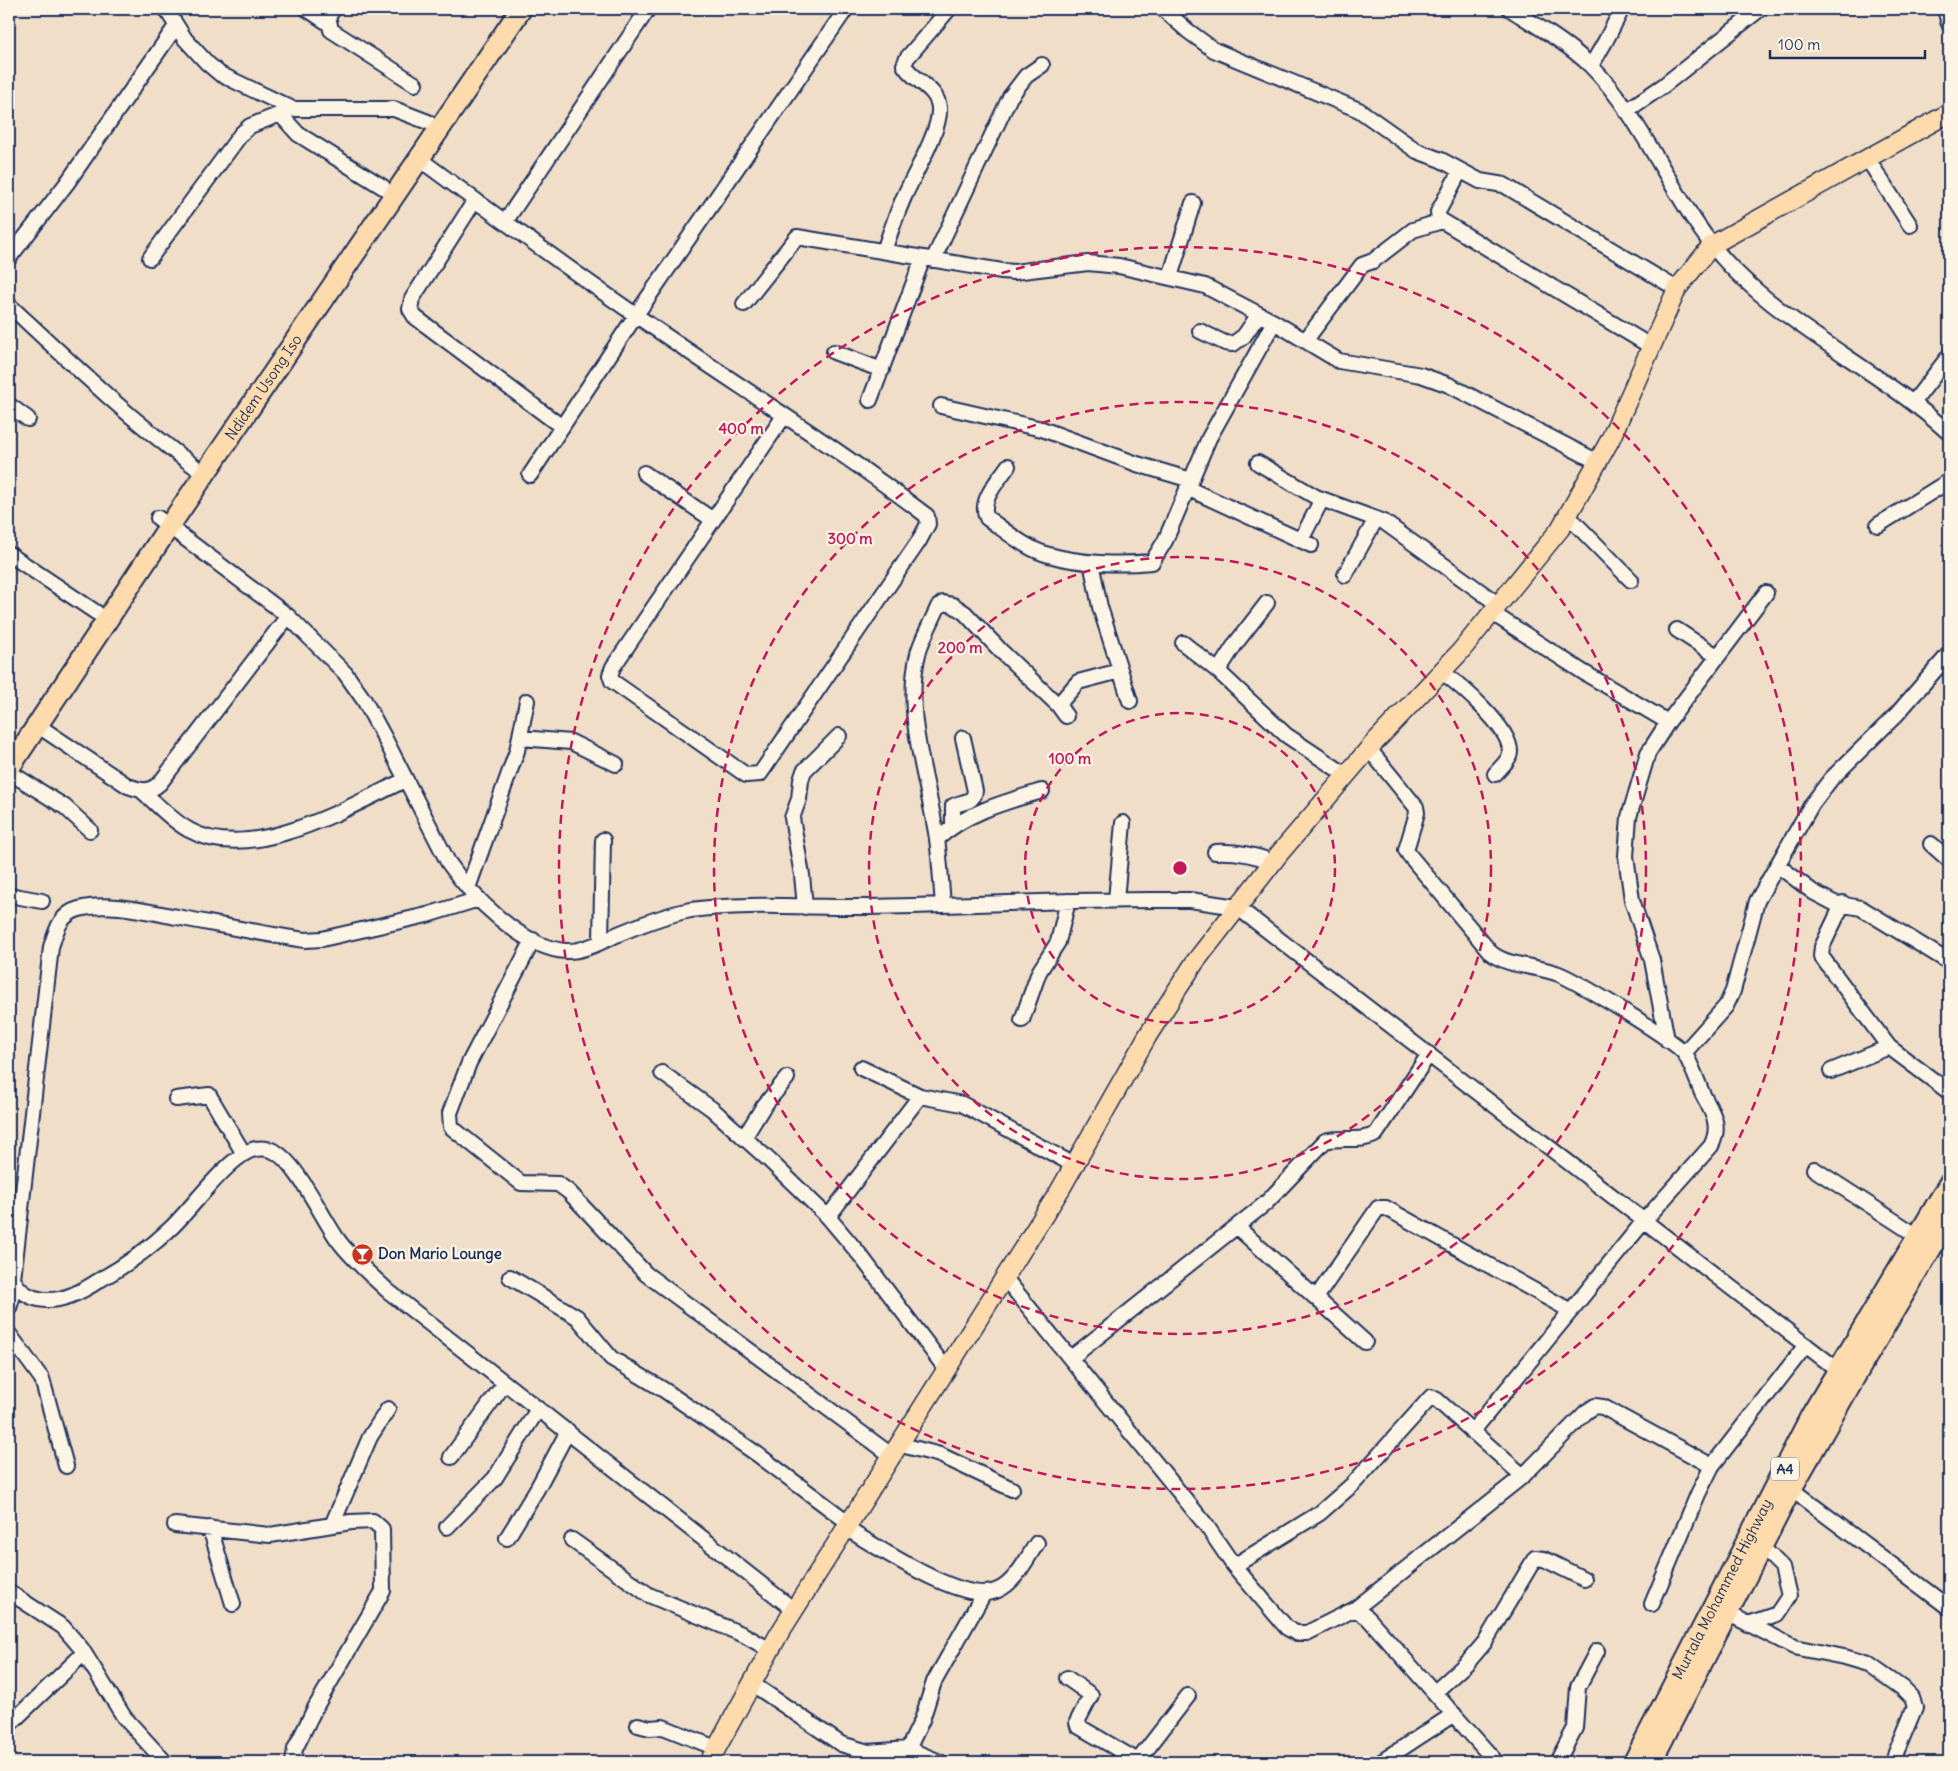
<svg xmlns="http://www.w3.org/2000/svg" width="1958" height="1771" font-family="Delius,sans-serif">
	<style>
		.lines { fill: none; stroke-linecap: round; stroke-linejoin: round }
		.minor-casing { stroke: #1b2f5e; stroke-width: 18 }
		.major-casing { stroke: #1b2f5e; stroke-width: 21 }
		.highway-casing { stroke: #1b2f5e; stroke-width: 24 }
		.minor { stroke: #fcf5e5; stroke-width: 14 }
		.major { stroke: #fedbac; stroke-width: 18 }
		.highway { stroke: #fedbac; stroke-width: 20 }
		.ring { fill: none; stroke: #c2185b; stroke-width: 2.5; stroke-dasharray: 9 6 }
		.labels { text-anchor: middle; stroke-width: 4.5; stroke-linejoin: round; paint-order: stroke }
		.shield { fill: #fcf5e5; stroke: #5e6a86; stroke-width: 1 }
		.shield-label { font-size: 14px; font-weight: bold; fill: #1b2f5e }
		.street-label { font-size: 15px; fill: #1b2f5e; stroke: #fcf5e5 }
		.poi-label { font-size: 15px; font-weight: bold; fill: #1b2f5e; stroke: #fcf5e5; text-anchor: start }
		.centre { fill: #c2185b; stroke: #fcf5e5; stroke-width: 2.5 }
		.ring-label { font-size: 15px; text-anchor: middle; font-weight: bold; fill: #c2185b; stroke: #fcf5e5; stroke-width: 4.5; stroke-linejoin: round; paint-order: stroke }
	</style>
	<rect width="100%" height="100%" fill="#f0dec8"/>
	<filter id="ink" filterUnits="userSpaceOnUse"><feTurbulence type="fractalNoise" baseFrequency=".02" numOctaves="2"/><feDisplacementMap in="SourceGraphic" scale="10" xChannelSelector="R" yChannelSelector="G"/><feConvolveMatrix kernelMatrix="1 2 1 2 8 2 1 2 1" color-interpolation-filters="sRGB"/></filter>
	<g filter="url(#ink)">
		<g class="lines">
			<defs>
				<path id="minor" d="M 166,9 L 185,39 L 207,63 L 220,74 L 293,109 L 394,109 L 428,122
					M 307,9 L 328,23
					M 334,9 L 328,16 L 331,30 L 415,84
					M 1163,9 L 1188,31 L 1214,50 L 1359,110 L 1417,151 L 1441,160 L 1480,181 L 1504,185 L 1677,289
					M 1510,9 C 1537,26 1567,43 1590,65 C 1649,124 1675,210 1733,269 C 1798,334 1882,372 1949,433
					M 1945,9 L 1949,24
					M 1591,66 L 1605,42 L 1622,9
					M 1626,111 L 1663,86 L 1760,9
					M 280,114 L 298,134 L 383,187
					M 418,158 C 491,212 563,265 637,316 C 733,383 834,445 927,516 L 928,524 L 919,541 L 760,774 L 746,775 L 612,681 L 610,675 L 613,667 L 784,416
					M 1867,158 L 1910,225
					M 1460,171 L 1438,212 L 1439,219 L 1652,347
					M 475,200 L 412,299 L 410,309 L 415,317 L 562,427
					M 505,222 L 648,9
					M 884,251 C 890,233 896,215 904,197 C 913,176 941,130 939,108 C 938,88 912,80 904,65 L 907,58 L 949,9
					M 9,258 L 67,183 L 176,26
					M 150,258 L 241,134 L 250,126 L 293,109
					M 933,260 L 1010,97 L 1026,76 L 1042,65
					M 1170,277 L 1193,203
					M 744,304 L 797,237 L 1002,271 L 1014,272 L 1088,263 L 1119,266 L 1205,286 L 1274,322 L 1339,361 L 1421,375 L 1449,385 L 1598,462
					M 9,305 C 69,361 127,417 194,466
					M 1200,331 L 1225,343 L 1233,344 L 1244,336 L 1259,314
					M 1305,341 L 1362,265 L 1373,261 L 1413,230 L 1442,221
					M 834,352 L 882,370
					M 870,400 L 923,258
					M 1913,403 L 1949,356
					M 9,405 L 28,419
					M 941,406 L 1042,429 L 1137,464 L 1191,480
					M 1258,463 L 1316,497 L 1384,522 L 1499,605
					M 1008,466 C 999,480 978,501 987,518 C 1006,531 1026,549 1049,555 C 1080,564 1120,565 1152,562 L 1165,541 L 1209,438 L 1274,322
					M 644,473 L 713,520
					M 530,475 L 636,315 L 846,9
					M 1187,488 L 1311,545
					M 1568,516 L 1631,580
					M 158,518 L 288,616 L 345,673 L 364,700 L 383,735 L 448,862 C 471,896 522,948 566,951 C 585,952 606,939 623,932 C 645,923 668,914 691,910 C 749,902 810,908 869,907 C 964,905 1060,900 1155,900 L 1190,900 L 1237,907 L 1838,1370
					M 1878,525 L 1949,481
					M 1301,540 L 1322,499
					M 9,554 L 97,613
					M 1091,562 L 1100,607 L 1130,701
					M 1345,575 L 1376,519
					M 1492,613 L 1583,672 L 1668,722
					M 1677,630 L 1717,656
					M 1183,643 L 1218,671 L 1286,735 L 1346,775
					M 1218,671 L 1236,643 L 1267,603
					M 1441,671 C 1460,685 1511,728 1510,752 C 1510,760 1500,768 1495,774
					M 1058,705 L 1078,682 L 1120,671
					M 37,725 L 128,786 C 142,791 149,793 160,783 L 288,616
					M 521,738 L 571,742 L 616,764
					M 1369,749 L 1416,807 L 1417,813 L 1406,850 L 1410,856 L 1491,953 C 1509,967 1534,965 1556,973 C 1574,979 1676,1041 1685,1054 C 1692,1066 1697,1080 1702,1093 C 1712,1112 1722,1125 1711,1146 L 1644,1221 L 1472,1432
					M 9,772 L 65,807 L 90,830
					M 142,791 C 157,804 172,821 189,830 C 251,865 348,807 405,780
					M 953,825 L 953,806 C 962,801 973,804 975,791 L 963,738
					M 937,839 C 967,812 1005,802 1042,791
					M 1931,844 L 1949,860
					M 1215,852 C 1236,851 1253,854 1272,862
					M 1777,865 L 1813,892 L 1834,903 L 1861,908 L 1949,962
					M 468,888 L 517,751 L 527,701
					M 9,895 L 42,901
					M 479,899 L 427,915 L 322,939 L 305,940 C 262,934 220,925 177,917 C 149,912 107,901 79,909 C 60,914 56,931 51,947 L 13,1279 C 19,1292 31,1299 46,1300 C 65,1301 83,1291 98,1281 C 125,1266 149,1249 171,1228 C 192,1208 224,1163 249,1151 C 256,1148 264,1148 271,1150 C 295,1158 322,1218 338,1240 C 352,1259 371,1275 388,1291 L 794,1610
					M 1116,900 L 1123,823
					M 1843,903 L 1822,947 L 1821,956 L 1889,1047 L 1949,1092
					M 943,904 C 941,883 940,861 937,839 C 928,778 902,711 919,650 C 924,635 932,621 938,607 L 943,603 L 953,605 L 965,613 L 1001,651 L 1058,705 L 1066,716
					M 805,907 L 802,875 L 792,818 L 799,799 L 801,780 L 804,771 L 839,736
					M 533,940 L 469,1063 L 450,1113 L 451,1127 L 521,1183 L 558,1184 L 569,1192 L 646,1274 L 891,1455
					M 601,941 L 603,840
					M 1022,1020 L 1039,972 L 1058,942 L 1068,901
					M 1667,1040 L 1652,960 L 1632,900 L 1626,856 L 1629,817 L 1648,753 L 1668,722 L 1766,593
					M 1684,1053 L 1726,1006 L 1733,991 L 1757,901 L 1812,804 L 1831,779 L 1897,714 L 1949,654
					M 861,1068 L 920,1096 L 962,1104 L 1074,1165
					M 1831,1071 L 1889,1047
					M 662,1073 L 712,1109 L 769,1160 L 828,1217 L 860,1255 L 946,1369
					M 176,1099 L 209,1095 L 244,1154
					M 744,1138 L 763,1107 L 787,1078
					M 1814,1169 L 1919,1237
					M 828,1217 L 920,1096
					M 1237,1227 L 1365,1342
					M 510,1277 L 577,1317 L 611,1358 L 664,1390 L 757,1454 L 849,1523
					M 1004,1277 L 1206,1525 L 1234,1566 L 1287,1628 L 1296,1633 L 1307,1633 L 1355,1609 L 1368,1618 L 1496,1762
					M 1316,1298 L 1378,1208 L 1386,1208 L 1571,1311
					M 9,1308 L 16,1286
					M 9,1334 L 42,1379 L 66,1466
					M 1071,1358 L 1266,1203 L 1325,1141 C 1341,1136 1361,1143 1376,1134 L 1429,1054
					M 898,1444 L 940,1455 L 1012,1489
					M 451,1457 L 505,1383
					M 1791,1489 L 1948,1607
					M 175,1525 L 270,1535 L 351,1522 L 373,1521 L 382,1529 L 383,1591 L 315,1708 L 295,1749 L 293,1762
					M 332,1525 L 370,1437 L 388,1409
					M 447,1527 L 495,1478 L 538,1409
					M 210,1528 L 233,1604
					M 845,1528 C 877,1546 965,1607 998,1590 C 1016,1582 1027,1558 1037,1543
					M 507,1538 L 537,1489 L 568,1431
					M 572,1540 L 649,1595 L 744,1635 L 770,1650
					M 1234,1566 L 1320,1513 L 1353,1484 L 1431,1397 L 1437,1400 L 1523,1476
					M 9,1592 L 63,1627 L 81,1648 L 124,1717 L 165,1762
					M 1652,1604 L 1698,1494 L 1712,1466 L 1806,1345
					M 1355,1609 L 1523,1476 L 1586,1412 L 1595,1406 L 1603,1407 L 1712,1466
					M 1727,1613 L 1794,1647 L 1844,1657 L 1868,1664 L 1902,1688 L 1912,1698 L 1915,1707 L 1893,1760
					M 1748,1624 L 1777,1614 L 1789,1596 L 1782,1567 L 1761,1546
					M 1067,1678 L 1091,1695 L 1077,1722 L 1078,1726 L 1138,1761
					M 751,1683 L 841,1744 L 868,1752 L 908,1749 L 940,1762
					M 1435,1692 L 1468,1662 L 1485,1642 L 1535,1558 L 1544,1559 L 1584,1579
					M 9,1725 L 84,1653
					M 638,1725 L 650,1728 L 663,1727 L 716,1748
					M 908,1749 L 922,1720 L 934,1682 L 983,1595
					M 1137,1762 L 1188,1696
					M 1381,1762 L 1454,1714
					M 1557,1762 L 1575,1728 L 1578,1687 L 1597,1651"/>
				<path id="major" d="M 709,1762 L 779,1634 L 1060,1190 L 1148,1035 L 1195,962 L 1279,854 L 1372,745 L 1460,652 L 1560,529 L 1610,440 L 1677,289 L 1712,245 L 1949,113"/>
				<g id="highway">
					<path id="s1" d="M 9,768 L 170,525 L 521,9"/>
					<path id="s2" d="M 1634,1762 L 1811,1416 L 1949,1184"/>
					<path d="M 1651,1762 L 1791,1489 L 1855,1376 L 1949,1218"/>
				</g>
			</defs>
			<use href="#minor" class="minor-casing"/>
			<use href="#major" class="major-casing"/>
			<use href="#highway" class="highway-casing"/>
			<use href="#minor" class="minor"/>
			<use href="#major" class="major"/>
			<use href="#highway" class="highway"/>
		</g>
	</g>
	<g class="ring">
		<circle cx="1180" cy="868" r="155"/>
		<circle cx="1180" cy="868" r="311"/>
		<circle cx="1180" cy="868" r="466"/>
		<circle cx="1180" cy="868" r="621"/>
	</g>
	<defs>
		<symbol id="bar-disc" viewBox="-11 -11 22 22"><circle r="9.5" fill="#c8321e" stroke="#fcf5e5"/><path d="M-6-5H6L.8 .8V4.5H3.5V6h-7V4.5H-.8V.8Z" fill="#fff"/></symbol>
	</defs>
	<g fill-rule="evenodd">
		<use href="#bar-disc" x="350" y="1242" width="25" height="25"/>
	</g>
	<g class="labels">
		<rect class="shield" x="1771" y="1457.5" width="28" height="23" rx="4"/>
		<g class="shield-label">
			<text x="1785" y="1474">A4</text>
		</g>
		<g class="street-label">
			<text dy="5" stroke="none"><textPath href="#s1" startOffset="458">Ndidem Usong Iso</textPath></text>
			<text dy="5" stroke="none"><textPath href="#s2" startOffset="194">Murtala Mohammed Highway</textPath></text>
		</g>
		<g class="poi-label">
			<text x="378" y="1259">Don Mario Lounge</text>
		</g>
	</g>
	<circle cx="1180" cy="868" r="8" class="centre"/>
	<g class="ring-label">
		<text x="741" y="434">400 m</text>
		<text x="850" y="544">300 m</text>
		<text x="960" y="653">200 m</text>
		<text x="1070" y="764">100 m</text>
	</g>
	<rect width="1958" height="1771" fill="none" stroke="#fcf5e5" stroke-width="30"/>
	<rect x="15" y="15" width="1928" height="1741" fill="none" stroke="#1b2f5e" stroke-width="2" filter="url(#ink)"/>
	<path d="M1770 50v8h155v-8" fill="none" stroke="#1b2f5e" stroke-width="2.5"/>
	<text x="1778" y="50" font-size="15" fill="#1b2f5e" stroke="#fcf5e5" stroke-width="4" paint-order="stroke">100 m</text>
</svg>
